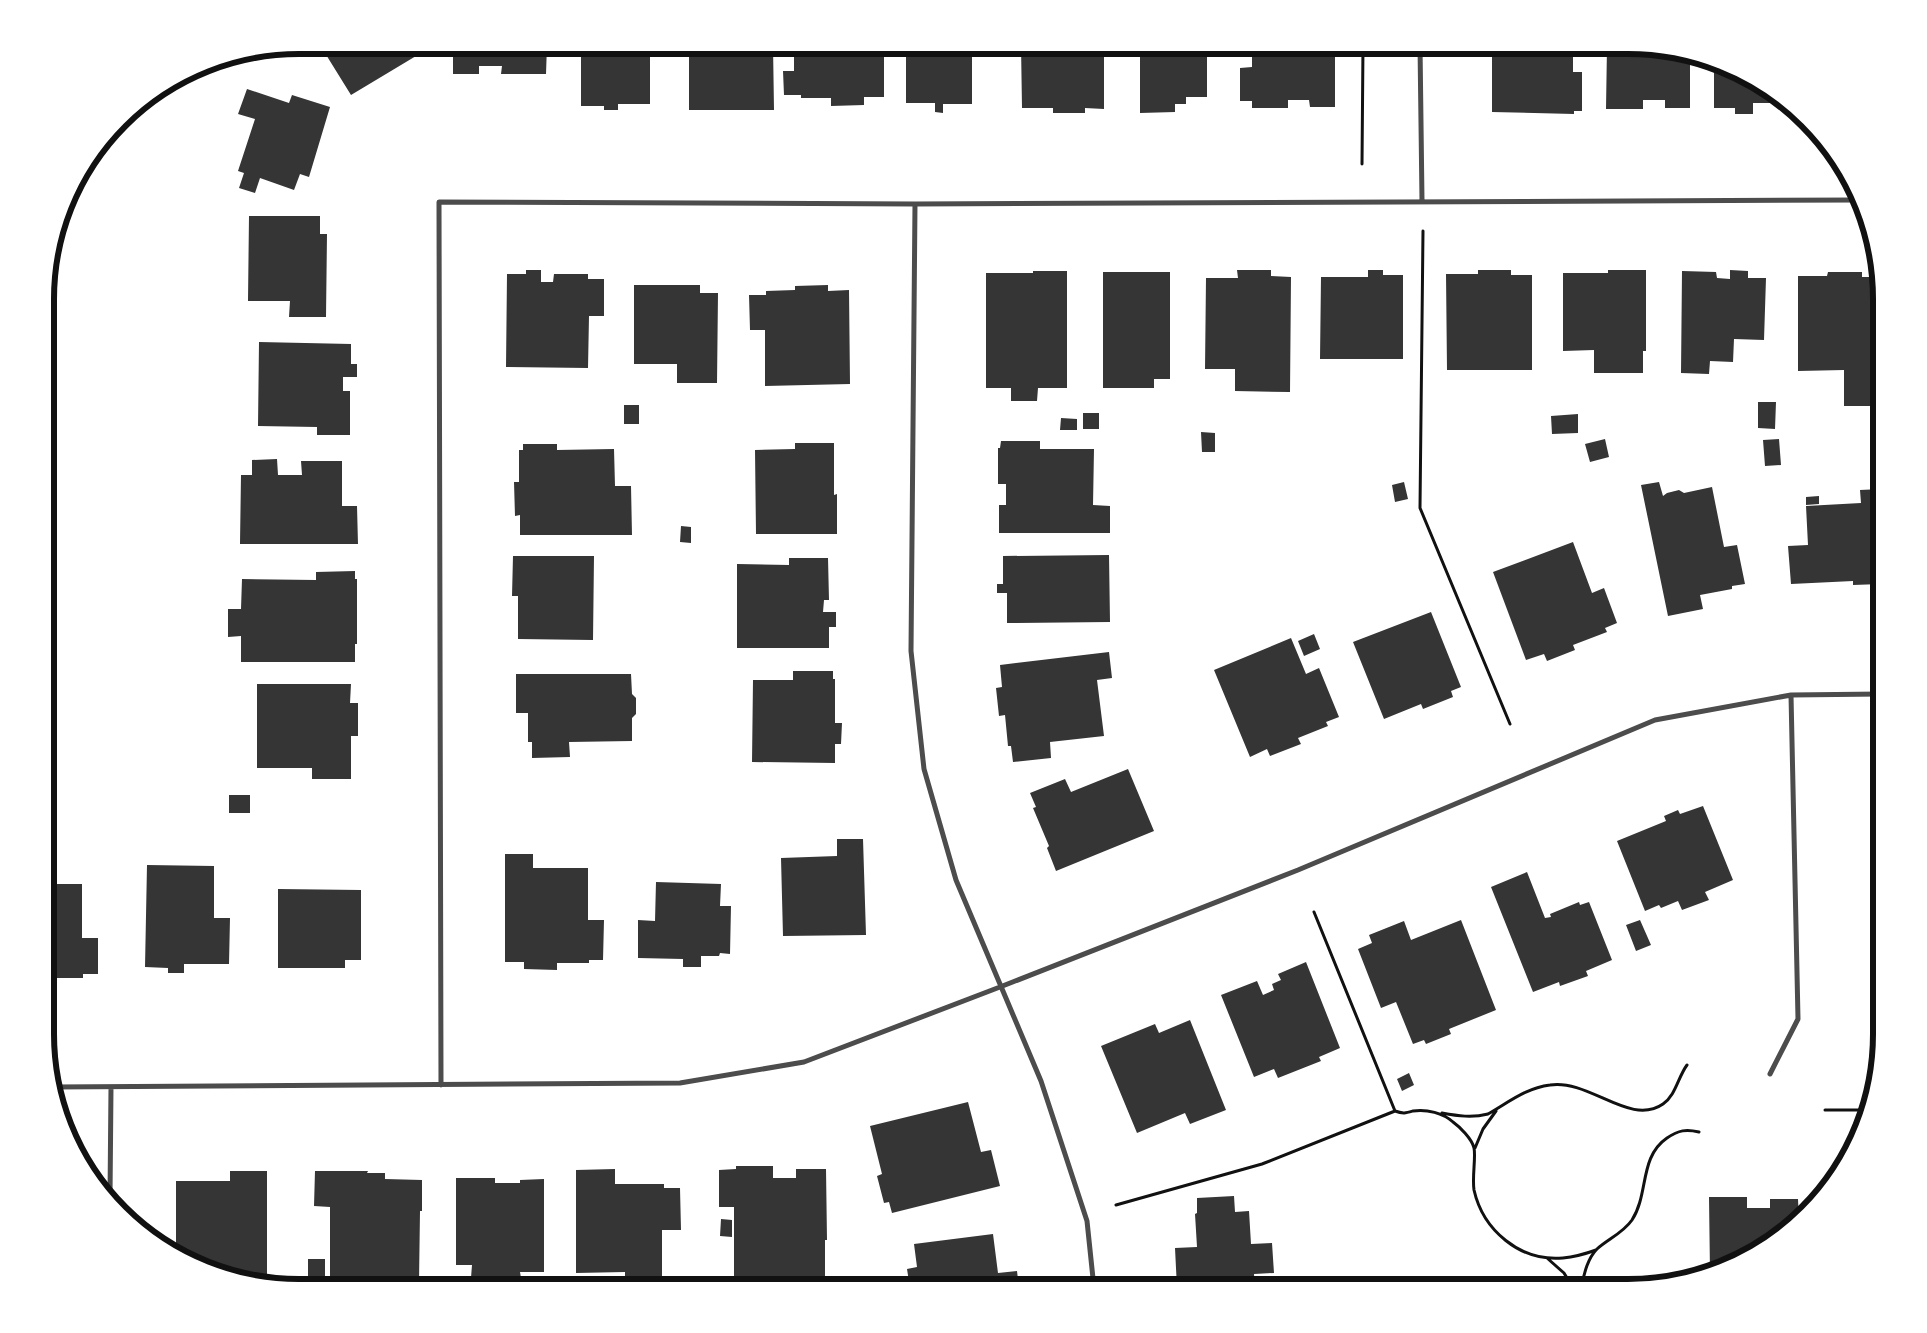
<svg xmlns="http://www.w3.org/2000/svg" width="1927" height="1333" font-family="Quicksand,sans-serif">
	<style>
		.building { fill: #353535 }
		.lines { fill: none; stroke-linecap: round; stroke-linejoin: round }
		.path { stroke: #111; stroke-width: 3 }
		.minor { stroke: #4c4c4c; stroke-width: 5 }
		.rim { fill: none; stroke: #111; stroke-width: 6 }
	</style>
	<rect width="100%" height="100%" fill="#fff"/>
	<path class="building" d="M 320,45 L 416,45 L 421,53 L 351,95 Z
		M 453,45 L 547,45 L 546,74 L 501,74 L 502,66 L 479,66 L 479,74 L 453,74 Z
		M 581,45 L 650,45 L 650,104 L 618,104 L 618,110 L 604,110 L 604,106 L 581,106 Z
		M 689,45 L 773,45 L 774,110 L 689,110 Z
		M 794,45 L 884,45 L 884,97 L 864,97 L 864,105 L 831,106 L 831,98 L 801,98 L 801,95 L 784,95 L 783,71 L 794,71 Z
		M 906,45 L 972,45 L 972,104 L 943,104 L 943,113 L 935,112 L 935,103 L 906,103 Z
		M 1021,45 L 1104,45 L 1104,109 L 1085,108 L 1085,113 L 1053,113 L 1053,108 L 1022,108 Z
		M 1140,45 L 1192,45 L 1192,51 L 1207,51 L 1207,97 L 1186,97 L 1186,104 L 1175,104 L 1175,112 L 1140,113 Z
		M 1252,45 L 1335,45 L 1335,107 L 1310,107 L 1309,100 L 1288,100 L 1288,108 L 1252,108 L 1252,101 L 1240,101 L 1240,68 L 1252,67 Z
		M 1492,45 L 1573,46 L 1573,72 L 1582,72 L 1582,111 L 1574,111 L 1574,114 L 1492,112 Z
		M 1607,46 L 1644,46 L 1690,55 L 1690,108 L 1665,108 L 1665,100 L 1643,100 L 1643,109 L 1606,109 Z
		M 1714,61 L 1782,97 L 1789,103 L 1753,103 L 1753,114 L 1735,114 L 1735,108 L 1714,108 Z
		M 247,89 L 289,103 L 292,95 L 330,107 L 309,177 L 300,174 L 294,190 L 260,178 L 255,193 L 239,188 L 244,173 L 238,171 L 255,119 L 238,114 Z
		M 249,216 L 320,216 L 320,234 L 327,234 L 326,317 L 289,317 L 290,301 L 248,301 Z
		M 526,270 L 541,270 L 541,282 L 553,282 L 554,274 L 588,274 L 588,279 L 604,279 L 604,316 L 589,316 L 588,368 L 506,367 L 507,274 L 526,274 Z
		M 1237,270 L 1271,270 L 1271,276 L 1291,277 L 1290,392 L 1235,391 L 1235,369 L 1205,369 L 1206,278 L 1238,278 Z
		M 1368,270 L 1383,270 L 1383,275 L 1403,275 L 1403,359 L 1320,359 L 1321,277 L 1368,277 Z
		M 1478,270 L 1511,270 L 1511,275 L 1532,275 L 1532,370 L 1447,370 L 1446,274 L 1478,274 Z
		M 1608,270 L 1646,270 L 1646,351 L 1643,351 L 1643,373 L 1594,373 L 1594,350 L 1563,351 L 1563,273 L 1608,273 Z
		M 1730,270 L 1748,271 L 1748,278 L 1766,278 L 1764,340 L 1734,339 L 1733,362 L 1710,361 L 1709,374 L 1681,373 L 1682,271 L 1716,272 L 1717,278 L 1730,279 Z
		M 1033,271 L 1067,271 L 1067,388 L 1038,388 L 1037,401 L 1011,401 L 1011,388 L 986,388 L 986,273 L 1033,273 Z
		M 1103,272 L 1170,272 L 1170,379 L 1154,379 L 1154,388 L 1103,388 Z
		M 1828,272 L 1862,272 L 1862,277 L 1880,277 L 1881,370 L 1876,370 L 1876,406 L 1844,406 L 1844,370 L 1798,371 L 1798,276 L 1827,276 Z
		M 634,285 L 700,285 L 700,293 L 718,293 L 717,383 L 677,383 L 677,364 L 634,364 Z
		M 828,285 L 828,291 L 849,290 L 850,384 L 765,386 L 765,330 L 750,330 L 749,295 L 766,295 L 766,291 L 795,290 L 795,286 Z
		M 259,342 L 351,344 L 351,364 L 357,364 L 357,377 L 343,377 L 343,391 L 350,391 L 350,435 L 317,435 L 317,427 L 258,426 Z
		M 1758,402 L 1776,402 L 1775,429 L 1758,428 Z
		M 624,405 L 639,405 L 639,424 L 624,424 Z
		M 1083,413 L 1099,413 L 1099,429 L 1083,429 Z
		M 1578,414 L 1578,433 L 1552,434 L 1551,416 Z
		M 1061,418 L 1077,419 L 1077,430 L 1060,430 Z
		M 1201,432 L 1215,433 L 1215,452 L 1202,452 Z
		M 1605,439 L 1609,457 L 1590,462 L 1585,444 Z
		M 1779,439 L 1781,465 L 1765,466 L 1763,440 Z
		M 1001,441 L 1040,441 L 1040,449 L 1094,449 L 1093,505 L 1110,506 L 1110,533 L 999,533 L 999,505 L 1006,505 L 1006,484 L 998,484 L 998,448 L 1000,448 Z
		M 795,443 L 834,443 L 834,495 L 837,494 L 837,534 L 756,534 L 755,450 L 795,449 Z
		M 523,444 L 557,444 L 557,450 L 614,449 L 615,486 L 631,486 L 632,535 L 520,535 L 520,515 L 515,516 L 514,482 L 519,482 L 519,450 L 523,450 Z
		M 277,459 L 278,475 L 302,475 L 301,461 L 342,461 L 342,506 L 357,506 L 358,544 L 240,544 L 241,475 L 252,475 L 252,460 Z
		M 1404,482 L 1408,499 L 1395,502 L 1392,485 Z
		M 1659,482 L 1663,496 L 1667,493 L 1679,490 L 1684,493 L 1712,487 L 1724,547 L 1737,545 L 1745,584 L 1732,586 L 1732,589 L 1700,595 L 1703,609 L 1668,616 L 1641,485 Z
		M 1881,489 L 1881,584 L 1853,585 L 1853,581 L 1791,584 L 1788,546 L 1808,545 L 1806,506 L 1861,503 L 1860,490 Z
		M 1819,496 L 1819,504 L 1806,505 L 1806,497 Z
		M 681,526 L 691,527 L 691,543 L 680,542 Z
		M 1573,542 L 1592,593 L 1604,588 L 1617,623 L 1605,628 L 1607,632 L 1573,645 L 1575,650 L 1547,661 L 1544,654 L 1526,660 L 1493,572 Z
		M 1109,555 L 1110,622 L 1007,623 L 1007,593 L 997,593 L 997,584 L 1003,584 L 1003,556 Z
		M 513,556 L 594,556 L 593,640 L 518,639 L 518,596 L 512,596 Z
		M 789,558 L 828,558 L 829,600 L 824,600 L 823,612 L 836,612 L 836,627 L 829,627 L 829,648 L 737,648 L 737,564 L 789,565 Z
		M 355,571 L 355,579 L 357,579 L 357,644 L 355,644 L 355,662 L 241,662 L 241,636 L 228,637 L 228,609 L 241,609 L 242,579 L 316,580 L 316,572 Z
		M 1431,612 L 1461,687 L 1451,691 L 1453,697 L 1423,709 L 1421,704 L 1384,719 L 1353,642 Z
		M 1314,634 L 1320,649 L 1304,656 L 1298,641 Z
		M 1291,638 L 1306,674 L 1319,668 L 1339,717 L 1326,722 L 1328,726 L 1298,738 L 1301,744 L 1270,756 L 1267,749 L 1250,757 L 1214,670 Z
		M 1109,652 L 1112,678 L 1097,680 L 1104,736 L 1050,742 L 1051,758 L 1013,762 L 1011,746 L 1008,746 L 1005,715 L 999,716 L 996,688 L 1002,687 L 1000,665 Z
		M 793,671 L 833,671 L 833,679 L 835,679 L 835,723 L 842,723 L 841,744 L 835,744 L 835,763 L 752,762 L 753,680 L 793,680 Z
		M 516,674 L 631,674 L 632,694 L 636,698 L 636,714 L 632,718 L 632,741 L 569,742 L 570,757 L 532,758 L 532,742 L 528,742 L 528,713 L 516,713 Z
		M 257,684 L 351,684 L 350,703 L 358,703 L 358,736 L 351,736 L 351,779 L 312,779 L 312,768 L 257,768 Z
		M 1128,769 L 1154,831 L 1056,871 L 1047,848 L 1049,846 L 1033,808 L 1036,807 L 1030,793 L 1065,779 L 1071,792 Z
		M 229,795 L 250,795 L 250,813 L 229,813 Z
		M 1703,806 L 1733,880 L 1705,892 L 1709,900 L 1682,910 L 1678,901 L 1661,908 L 1659,905 L 1645,911 L 1617,841 L 1666,821 L 1664,816 L 1678,810 L 1680,814 Z
		M 837,839 L 863,839 L 866,935 L 783,936 L 781,858 L 837,856 Z
		M 505,854 L 533,854 L 533,868 L 588,868 L 588,920 L 604,920 L 603,960 L 589,960 L 589,963 L 557,963 L 557,970 L 524,969 L 524,962 L 505,962 Z
		M 147,865 L 214,866 L 214,918 L 230,918 L 229,964 L 184,964 L 184,973 L 168,973 L 168,968 L 145,967 Z
		M 1527,872 L 1545,918 L 1551,917 L 1550,914 L 1579,902 L 1580,905 L 1589,902 L 1612,960 L 1586,971 L 1588,976 L 1560,986 L 1559,982 L 1533,992 L 1491,887 Z
		M 656,882 L 721,884 L 720,906 L 731,906 L 730,954 L 720,953 L 719,956 L 701,956 L 701,967 L 683,967 L 683,959 L 638,958 L 638,920 L 655,921 Z
		M 47,884 L 82,884 L 82,938 L 98,938 L 98,974 L 83,974 L 83,978 L 47,978 Z
		M 278,889 L 361,890 L 361,960 L 345,960 L 345,968 L 278,968 Z
		M 1461,920 L 1496,1010 L 1449,1029 L 1451,1034 L 1426,1044 L 1424,1040 L 1413,1044 L 1396,1002 L 1381,1008 L 1358,949 L 1372,943 L 1369,935 L 1404,921 L 1411,940 Z
		M 1640,920 L 1651,945 L 1636,951 L 1626,925 Z
		M 1876,936 L 1881,936 L 1881,975 L 1877,975 Z
		M 1306,962 L 1340,1048 L 1319,1057 L 1321,1061 L 1278,1078 L 1274,1069 L 1254,1077 L 1221,995 L 1257,981 L 1263,995 L 1274,990 L 1272,984 L 1281,980 L 1278,974 Z
		M 1190,1020 L 1226,1110 L 1190,1124 L 1185,1113 L 1137,1133 L 1101,1046 L 1155,1024 L 1159,1033 Z
		M 1409,1073 L 1414,1085 L 1402,1091 L 1397,1079 Z
		M 968,1102 L 981,1152 L 991,1150 L 1000,1186 L 892,1213 L 889,1202 L 884,1203 L 877,1176 L 882,1174 L 870,1126 Z
		M 736,1166 L 773,1166 L 773,1178 L 796,1178 L 796,1169 L 826,1169 L 827,1240 L 825,1240 L 825,1282 L 786,1282 L 786,1279 L 785,1288 L 768,1288 L 768,1279 L 734,1279 L 734,1207 L 719,1207 L 719,1170 L 736,1169 Z
		M 615,1169 L 615,1184 L 664,1184 L 664,1188 L 680,1188 L 681,1230 L 662,1230 L 662,1285 L 625,1286 L 625,1272 L 576,1273 L 576,1170 Z
		M 230,1171 L 267,1171 L 267,1278 L 257,1278 L 257,1282 L 217,1274 L 176,1253 L 176,1181 L 230,1181 Z
		M 315,1171 L 368,1171 L 367,1173 L 385,1173 L 385,1179 L 422,1180 L 422,1211 L 420,1211 L 419,1283 L 404,1283 L 404,1288 L 342,1287 L 343,1283 L 330,1283 L 330,1207 L 314,1206 Z
		M 456,1178 L 495,1178 L 495,1183 L 520,1183 L 520,1180 L 544,1179 L 544,1272 L 520,1272 L 521,1278 L 471,1278 L 472,1265 L 456,1265 Z
		M 1234,1196 L 1235,1212 L 1249,1211 L 1251,1244 L 1272,1243 L 1274,1273 L 1254,1274 L 1255,1288 L 1177,1288 L 1175,1248 L 1197,1247 L 1195,1214 L 1197,1213 L 1197,1198 Z
		M 1709,1197 L 1747,1197 L 1747,1208 L 1770,1208 L 1770,1199 L 1798,1199 L 1799,1222 L 1741,1262 L 1710,1273 Z
		M 721,1219 L 732,1220 L 732,1237 L 720,1236 Z
		M 993,1234 L 998,1273 L 1017,1271 L 1019,1288 L 910,1288 L 907,1269 L 917,1267 L 914,1244 Z
		M 308,1259 L 325,1259 L 325,1280 L 308,1280 Z"/>
	<g class="lines">
		<path class="path" d="M 1362,164 L 1363,45
			M 1423,231 L 1420,508 L 1510,724
			M 1314,912 L 1395,1111 C 1403,1114 1406,1113 1413,1111 C 1427,1109 1443,1113 1453,1122 C 1460,1127 1472,1139 1474,1148 C 1476,1157 1472,1177 1474,1190 C 1483,1230 1520,1262 1563,1258 C 1574,1257 1585,1254 1596,1250
			M 1825,1110 L 1870,1110
			M 1442,1113 C 1458,1116 1472,1118 1488,1114 C 1509,1102 1526,1088 1550,1085 C 1590,1079 1630,1127 1663,1104 C 1676,1095 1678,1077 1687,1065
			M 1475,1148 L 1483,1129 L 1496,1111
			M 1116,1205 L 1262,1164 L 1395,1111
			M 1547,1258 L 1564,1273 L 1573,1288
			M 1581,1288 C 1584,1275 1587,1259 1597,1249 C 1608,1239 1623,1233 1632,1220 C 1649,1194 1639,1157 1667,1138 C 1679,1130 1686,1129 1699,1132"/>
		<path class="minor" d="M 1420,45 L 1422,201
			M 915,204 L 911,651 L 924,769 L 956,880 L 1041,1081 L 1087,1221 L 1094,1288
			M 1770,1074 L 1798,1019 L 1791,695
			M 441,1085 L 439,202 L 915,204 L 1859,200
			M 54,1087 L 680,1083 L 804,1062 L 1000,987 L 1298,870 L 1655,720 L 1791,695 L 1881,694
			M 110,1197 L 111,1087"/>
	</g>
	<path d="M0 0H1927V1333H0ZM299 54H1628A245 245 0 0 1 1873 299V1034A245 245 0 0 1 1628 1279H299A245 245 0 0 1 54 1034V299A245 245 0 0 1 299 54Z" fill="#fff" fill-rule="evenodd"/>
	<path class="rim" d="M299 54H1628A245 245 0 0 1 1873 299V1034A245 245 0 0 1 1628 1279H299A245 245 0 0 1 54 1034V299A245 245 0 0 1 299 54Z"/>
</svg>
